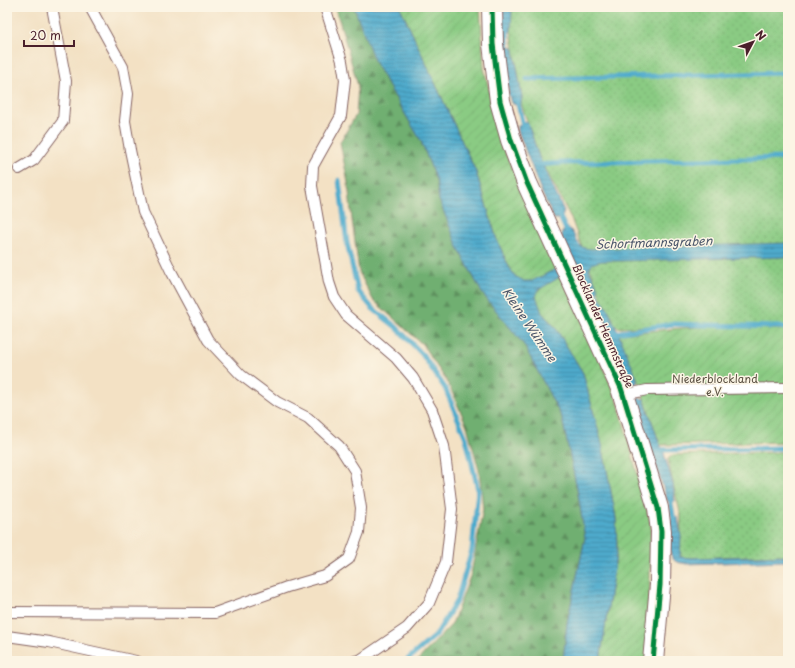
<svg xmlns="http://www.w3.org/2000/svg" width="795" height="668" font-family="'Playpen Sans',sans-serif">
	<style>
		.grass { fill: url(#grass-dots); stroke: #6a7557 }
		.forest { fill: url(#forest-firs); stroke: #5c674e }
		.garden { fill: url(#garden-furrows); stroke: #6a7557 }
		.water { fill: url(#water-rules); stroke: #4c647c }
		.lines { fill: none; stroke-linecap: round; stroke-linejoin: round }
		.stream { stroke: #4eaacc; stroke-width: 5 }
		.lane-casing { stroke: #856361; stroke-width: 12 }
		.street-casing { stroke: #856361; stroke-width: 22 }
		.lane { stroke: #fff; stroke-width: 10 }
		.street { stroke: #fff; stroke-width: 20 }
		.cycleway-casing { stroke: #fcf5e5; stroke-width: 8 }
		.cycleway { stroke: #00873e; stroke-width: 5 }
		.labels { text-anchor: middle; stroke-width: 3; stroke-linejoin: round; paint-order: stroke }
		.street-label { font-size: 11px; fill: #4a1f2b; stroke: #fcf5e5 }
		.park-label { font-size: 11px; fill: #5d5345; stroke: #fcf5e5 }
		.water-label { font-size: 12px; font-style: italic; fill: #4c576b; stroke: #fcf5e5 }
	</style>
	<defs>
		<pattern id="grass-dots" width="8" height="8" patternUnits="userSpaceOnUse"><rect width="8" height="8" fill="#8acb83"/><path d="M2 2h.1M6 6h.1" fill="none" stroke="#79ae71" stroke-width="1.8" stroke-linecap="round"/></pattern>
		<pattern id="forest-firs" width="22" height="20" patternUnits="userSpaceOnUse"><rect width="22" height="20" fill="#6faf71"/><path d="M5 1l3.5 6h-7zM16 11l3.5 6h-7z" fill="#5d8e5d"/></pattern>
		<pattern id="garden-furrows" width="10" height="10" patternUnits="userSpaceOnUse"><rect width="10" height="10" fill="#8acb83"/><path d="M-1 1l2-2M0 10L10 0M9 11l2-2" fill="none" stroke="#79ae71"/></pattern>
		<pattern id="water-rules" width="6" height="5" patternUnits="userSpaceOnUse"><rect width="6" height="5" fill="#4eaacc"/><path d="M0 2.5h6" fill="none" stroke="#438aa6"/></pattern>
	</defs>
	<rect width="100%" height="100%" fill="#fcf5e5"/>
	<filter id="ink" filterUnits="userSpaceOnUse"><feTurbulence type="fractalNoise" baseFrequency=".025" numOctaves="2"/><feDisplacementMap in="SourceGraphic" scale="8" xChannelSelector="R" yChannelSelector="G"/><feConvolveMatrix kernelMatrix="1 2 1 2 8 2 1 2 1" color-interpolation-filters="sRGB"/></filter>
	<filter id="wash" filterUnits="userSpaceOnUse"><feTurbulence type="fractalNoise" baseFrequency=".012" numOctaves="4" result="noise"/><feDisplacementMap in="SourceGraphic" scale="16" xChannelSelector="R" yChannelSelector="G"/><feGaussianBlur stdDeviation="0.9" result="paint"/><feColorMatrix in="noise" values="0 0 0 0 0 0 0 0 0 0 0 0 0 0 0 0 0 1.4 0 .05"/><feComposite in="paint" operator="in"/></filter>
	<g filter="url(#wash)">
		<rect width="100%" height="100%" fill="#f3e1c4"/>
		<path class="grass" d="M 512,7 L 788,7 L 788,326 L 689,323 L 621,328 L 615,326 L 609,311 L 602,300 L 571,218 L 539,157 L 528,123 L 521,104 L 522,97 L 511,31 Z
			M 788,452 L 788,555 L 692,558 L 680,557 L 681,516 L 673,484 L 668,459 L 673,455 Z"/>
		<path class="forest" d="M 335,7 L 354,7 L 375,63 L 421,141 L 436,180 L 439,200 L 458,247 L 482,293 L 524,345 L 562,418 L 578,494 L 585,538 L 567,623 L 563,661 L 417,661 L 452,624 L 471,574 L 483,509 L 479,470 L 467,426 L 448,383 L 422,344 L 373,300 L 359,272 L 352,220 L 348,183 L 340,142 L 356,115 L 358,86 L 340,23 Z"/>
		<path class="garden" d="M 400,7 L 480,7 L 484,68 L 502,146 L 585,324 L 618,402 L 651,525 L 649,621 L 647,661 L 600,661 L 617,549 L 616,518 L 602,444 L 583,373 L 555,327 L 525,294 L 509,267 L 497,240 L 476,172 Z
			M 716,326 L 788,330 L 788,442 L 660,445 L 637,378 L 619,337 L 620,334 L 682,328 Z"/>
		<path class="water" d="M 354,7 L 400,7 L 476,172 L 497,240 L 509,267 L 515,276 L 524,281 L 532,281 L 556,269 L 562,238 L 562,232 L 566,229 L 568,228 C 575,232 575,242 582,247 C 584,248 589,249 592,249 L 788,243 L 788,257 L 617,261 C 608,261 592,259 589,269 L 599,290 L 591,294 L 589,292 L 576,265 L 560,277 L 538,290 L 537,294 L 536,296 L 542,313 L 555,327 L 583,373 L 602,444 L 616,518 L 617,549 L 600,661 L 563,661 L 567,623 L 585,538 L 578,494 L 562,418 L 524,345 L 482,293 L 458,247 L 439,200 L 436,180 L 421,141 L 375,63 Z
			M 499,7 L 512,7 L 511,31 L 507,33 L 500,34 Z
			M 507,46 L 511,46 L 514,50 L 522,97 L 521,104 C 517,106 515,105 511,103 L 509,96 L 503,48 Z
			M 526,121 L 528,123 L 539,157 L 564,211 C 563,217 560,220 554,219 L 541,191 L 518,131 L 518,126 Z
			M 600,299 L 602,300 L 609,311 L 637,378 L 637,383 L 635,385 L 630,383 L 599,310 L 598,303 Z
			M 639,398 L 644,399 L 660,445 L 663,450 L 673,484 L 675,501 L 669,503 L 667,500 L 635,400 Z
			M 674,517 L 678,518 L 681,536 L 680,557 L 692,558 L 788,555 L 788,561 L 686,564 C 684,563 679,563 677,562 C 665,557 670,529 671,518 Z"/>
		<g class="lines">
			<path class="stream" d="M 507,27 L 507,46 L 508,53
				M 527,79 L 788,73
				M 517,100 L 524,130
				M 537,165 L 562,163 L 788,158
				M 339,180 L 347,243 L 358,291 L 372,308 L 396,327 L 422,354 L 445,388 L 466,438 L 478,490 L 472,550 L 457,600 L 436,635 L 406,661
				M 558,213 L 568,234
				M 592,287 L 602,307
				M 615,333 L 673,324 L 779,327 L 788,328
				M 658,450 L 788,448
				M 670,496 L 674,522"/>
		</g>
	</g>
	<g filter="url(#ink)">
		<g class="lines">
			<defs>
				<path id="lane" d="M 325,7 L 342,61 L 345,80 L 341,116 L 313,166 L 312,186 L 329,282 L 334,297 L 346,315 L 396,358 L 413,378 L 432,410 L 444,446 L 452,509 L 446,562 L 429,603 L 407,628 L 360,660 L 355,661
					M 19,169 L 34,160 L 63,121 L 66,81 L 52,7
					M 623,395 L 647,390 L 784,388
					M 7,612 L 215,613 L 287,587 L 325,576 L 349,559 L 359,532 L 361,508 L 355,471 L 339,446 L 308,418 L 277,402 L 241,375 L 208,340 L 171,271 L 143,212 L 130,150 L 125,121 L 128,94 L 123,67 L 90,7
					M 7,636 L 49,642 L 136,661"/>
				<path id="street" d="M 492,7 L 493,44 L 500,101 L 511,140 L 527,183 L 621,388 L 658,508 L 661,531 L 660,585 L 653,661"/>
			</defs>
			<use href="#lane" class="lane-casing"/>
			<use href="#street" class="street-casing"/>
			<use href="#lane" class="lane"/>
			<use href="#street" class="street"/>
			<defs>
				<path id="cycleway" d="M 492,7 L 493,44 L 500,101 L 511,140 L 527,183 L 621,388 L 658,508 L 661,531 L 660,585 L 653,661"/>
			</defs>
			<use href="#cycleway" class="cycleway-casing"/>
			<use href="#cycleway" class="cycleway"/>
		</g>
	</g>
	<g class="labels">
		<g class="street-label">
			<text transform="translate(603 326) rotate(66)" y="4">Blocklander Hemmstraße</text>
		</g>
		<g class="park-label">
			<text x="715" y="383">Niederblockland<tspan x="715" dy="13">e.V.</tspan></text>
		</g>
		<g class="water-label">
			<text transform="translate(654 243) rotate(-2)" y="4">Schorfmannsgraben</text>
			<text transform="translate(529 325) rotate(56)" y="4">Kleine Wümme</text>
		</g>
	</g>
	<rect width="795" height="668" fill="none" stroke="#fcf5e5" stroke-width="24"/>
	<g transform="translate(753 42) rotate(49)" stroke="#fcf5e5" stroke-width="3" paint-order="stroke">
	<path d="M0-3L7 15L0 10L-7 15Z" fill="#4a1f2b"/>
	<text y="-6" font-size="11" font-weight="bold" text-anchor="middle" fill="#4a1f2b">N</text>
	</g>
	<path d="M24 40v6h50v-6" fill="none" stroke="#4a1f2b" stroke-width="2"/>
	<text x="30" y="40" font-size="12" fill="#4a1f2b" stroke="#fcf5e5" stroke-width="3" paint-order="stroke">20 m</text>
</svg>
